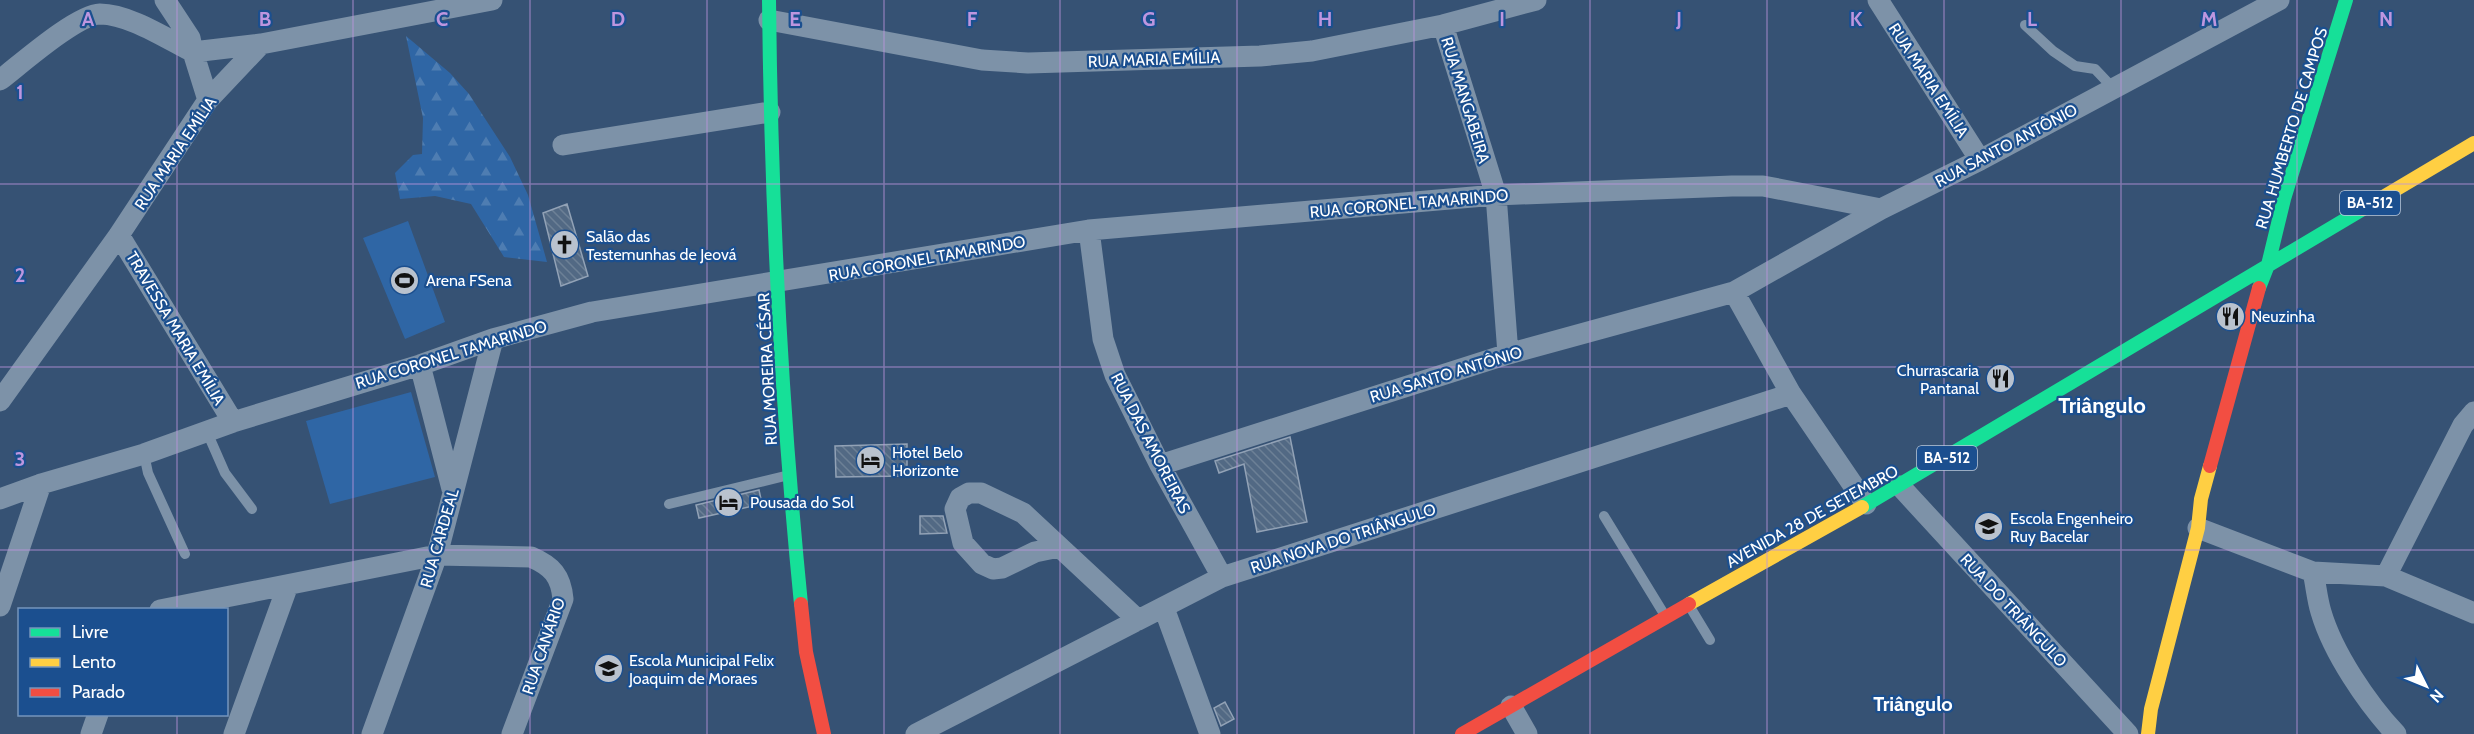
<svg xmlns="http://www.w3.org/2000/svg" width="2474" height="734" font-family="Cabin,sans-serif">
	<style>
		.green { fill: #2f66a5 }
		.forest { fill: url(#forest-firs) }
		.building { fill: url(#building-back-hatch); stroke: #92a2b6; stroke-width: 1.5 }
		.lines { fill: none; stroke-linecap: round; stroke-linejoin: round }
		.lane { stroke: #7d92a8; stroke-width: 10 }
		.street { stroke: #7d92a8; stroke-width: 21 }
		.fast { stroke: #16e098; stroke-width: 14 }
		.slow { stroke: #ffcf43; stroke-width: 14 }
		.jam { stroke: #f24e42; stroke-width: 14 }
		.grid { fill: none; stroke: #bd96df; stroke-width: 1.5; stroke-opacity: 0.55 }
		.labels { text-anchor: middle; stroke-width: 4.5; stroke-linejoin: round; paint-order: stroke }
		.shield { fill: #1b4f8f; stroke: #bbcadd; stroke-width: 1.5 }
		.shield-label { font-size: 15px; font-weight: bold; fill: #fff }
		.street-label { font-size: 16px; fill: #fff; stroke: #1b4f8f }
		.poi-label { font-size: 16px; fill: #fff; stroke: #1b4f8f; text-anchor: start }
		.quarter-label { font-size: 20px; font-weight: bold; fill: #fff; stroke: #1b4f8f }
		.district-label { font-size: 22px; font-weight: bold; fill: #fff; stroke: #1b4f8f }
		.grid-label { font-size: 20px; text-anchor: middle; font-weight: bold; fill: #bd96df; stroke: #1b4f8f; stroke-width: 4.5; stroke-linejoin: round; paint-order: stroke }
	</style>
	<defs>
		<pattern id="forest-firs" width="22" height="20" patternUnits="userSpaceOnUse" patternTransform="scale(1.5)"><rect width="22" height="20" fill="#2f66a5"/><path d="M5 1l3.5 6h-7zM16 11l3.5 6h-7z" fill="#4e7db2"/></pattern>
		<pattern id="building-back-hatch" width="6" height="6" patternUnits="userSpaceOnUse" patternTransform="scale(1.5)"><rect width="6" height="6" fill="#526984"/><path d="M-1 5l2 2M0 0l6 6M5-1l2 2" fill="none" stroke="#6c8096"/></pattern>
	</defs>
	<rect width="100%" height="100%" fill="#365274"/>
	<path class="green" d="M 408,221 L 445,322 L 405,339 L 363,238 Z
		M 411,392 L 435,477 L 330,504 L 306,421 Z"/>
	<path class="forest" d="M 406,36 L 450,73 L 469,94 L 510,157 L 528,195 L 547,262 L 504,257 L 471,204 L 435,196 L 400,199 L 395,173 L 413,155 L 422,154 L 423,118 Z"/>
	<path class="building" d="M 567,204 L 588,276 L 561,286 L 543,213 Z
		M 1290,437 L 1307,522 L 1257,532 L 1244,464 L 1219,473 L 1215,461 Z
		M 907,444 L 907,476 L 836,477 L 835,446 Z
		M 759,490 L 762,504 L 699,518 L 696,505 Z
		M 920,516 L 943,516 L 947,533 L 920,534 Z
		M 1225,702 L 1234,719 L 1221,726 L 1214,708 Z"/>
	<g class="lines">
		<path class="lane" d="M 2025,25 L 2053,51 L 2075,66 L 2095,69 L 2113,88
			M 207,432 L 225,473 L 252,509
			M 144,454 L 148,473 L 185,554
			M 669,504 L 785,476
			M 1604,516 L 1664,614
			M 1690,607 L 1710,640"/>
		<path class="street" d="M 165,0 L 190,38 L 193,52 L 261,44
			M 1878,0 L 1980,160
			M 769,20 L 982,60 L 1028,63 L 1260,56 L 1312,51 L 1443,25 L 1536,0
			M 1443,25 L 1496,195 L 1508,354
			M 0,80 C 21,64 76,15 100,14 C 129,14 167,39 193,52 L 208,100
			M 563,145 L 770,112
			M 1089,230 L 1103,339 L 1115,375 L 1160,465 L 1222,577
			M 119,235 L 233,422
			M 1734,292 L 1791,394 L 1866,504
			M 420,365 L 452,489
			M 0,401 L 119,235 L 208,100 L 261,44 L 492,0
			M 1160,465 L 1508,354 L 1734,292 L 1881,209 L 1980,160 L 2279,0
			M 1900,486 L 2128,734
			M 0,499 L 41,484 L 144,454 L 233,422 L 420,365 L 493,339 L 592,312 L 1089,230 L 1496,195 L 1732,186 L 1763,186 L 1881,209
			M 2198,528 L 2313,572 L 2386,576 L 2474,613
			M 1059,547 L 1035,552 L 1002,568 L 993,569 L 982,564 L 963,543 L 955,509 L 960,498 L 969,493 L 981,493 L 1023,513 L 1138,620
			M 2313,572 C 2316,585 2317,599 2321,612 C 2333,653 2367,703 2396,734
			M 2386,576 L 2463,425 L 2474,412
			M 0,606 L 41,484
			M 1164,608 L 1210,734
			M 160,610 L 437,555 L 531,557 C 552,566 561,576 563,599 L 512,734
			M 1511,706 L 1527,734
			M 91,734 L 98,714
			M 234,734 L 288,585
			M 372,734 L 437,555 L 493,339
			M 916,734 L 1222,577 L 1791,394"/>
		<path class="fast" d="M 769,0 C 771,201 781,403 801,604
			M 2259,288 L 2268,265 L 2284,199 L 2346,0
			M 1862,507 L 2363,209"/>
		<path class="slow" d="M 2363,209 L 2474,143
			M 1689,604 L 1862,507
			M 2148,734 L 2151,709 L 2198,528 L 2201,499 L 2210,466"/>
		<path class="jam" d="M 2210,466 L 2259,288
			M 801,604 L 806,652 L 824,734
			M 1462,734 L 1689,604"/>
	</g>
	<path class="grid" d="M 177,0 L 177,610M 353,0 L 353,734M 530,0 L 530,734M 707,0 L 707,734M 884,0 L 884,734M 1060,0 L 1060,734M 1237,0 L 1237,734M 1414,0 L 1414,734M 1590,0 L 1590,734M 1767,0 L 1767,734M 1944,0 L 1944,734M 2121,0 L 2121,734M 2297,0 L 2297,734M 0,184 L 2474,184M 0,367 L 2474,367M 0,550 L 2474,550M 177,714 L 177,734"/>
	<defs>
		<symbol id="church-disc" viewBox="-11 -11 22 22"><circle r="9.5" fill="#b9c2ce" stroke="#1b4f8f"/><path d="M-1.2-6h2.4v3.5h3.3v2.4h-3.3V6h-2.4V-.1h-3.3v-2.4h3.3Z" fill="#111"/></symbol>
		<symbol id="stadium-disc" viewBox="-11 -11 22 22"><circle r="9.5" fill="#b9c2ce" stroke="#1b4f8f"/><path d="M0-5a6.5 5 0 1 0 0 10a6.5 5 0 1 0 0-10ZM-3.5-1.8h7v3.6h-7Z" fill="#111"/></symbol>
		<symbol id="restaurant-disc" viewBox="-11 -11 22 22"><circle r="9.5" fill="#b9c2ce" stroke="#1b4f8f"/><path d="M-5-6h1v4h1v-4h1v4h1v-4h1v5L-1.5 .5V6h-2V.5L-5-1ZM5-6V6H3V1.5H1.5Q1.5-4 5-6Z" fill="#111"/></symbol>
		<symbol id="hotel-disc" viewBox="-11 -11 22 22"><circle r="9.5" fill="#b9c2ce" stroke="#1b4f8f"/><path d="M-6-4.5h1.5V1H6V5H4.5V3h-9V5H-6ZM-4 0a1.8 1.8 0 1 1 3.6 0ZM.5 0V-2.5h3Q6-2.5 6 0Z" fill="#111"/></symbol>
		<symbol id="school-disc" viewBox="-11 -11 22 22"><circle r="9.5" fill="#b9c2ce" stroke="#1b4f8f"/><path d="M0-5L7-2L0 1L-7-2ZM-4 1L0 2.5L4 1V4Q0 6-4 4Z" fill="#111"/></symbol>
	</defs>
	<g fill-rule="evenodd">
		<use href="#church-disc" x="548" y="228" width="33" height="33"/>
		<use href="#stadium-disc" x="388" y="264" width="33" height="33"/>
		<use href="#restaurant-disc" x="2214" y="300" width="33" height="33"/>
		<use href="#restaurant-disc" x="1984" y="362" width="33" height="33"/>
		<use href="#hotel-disc" x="854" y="444" width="33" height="33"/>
		<use href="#hotel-disc" x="712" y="486" width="33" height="33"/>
		<use href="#school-disc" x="1972" y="510" width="33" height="33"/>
		<use href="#school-disc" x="592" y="652" width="33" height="33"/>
	</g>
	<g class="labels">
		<g class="shield">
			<rect x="2340" y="191" width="60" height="24" rx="4.5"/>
			<rect x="1917" y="446" width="60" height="24" rx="4.5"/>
		</g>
		<g class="shield-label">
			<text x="2370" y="208">BA-512</text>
			<text x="1947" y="463">BA-512</text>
		</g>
		<g class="street-label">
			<text transform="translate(1154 59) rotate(-2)" y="6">RUA MARIA EMÍLIA</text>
			<text transform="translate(1929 80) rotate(57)" y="6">RUA MARIA EMÍLIA</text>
			<text transform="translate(1466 100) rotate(73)" y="6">RUA MANGABEIRA</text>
			<text transform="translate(2291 128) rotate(-73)" y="6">RUA HUMBERTO DE CAMPOS</text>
			<text transform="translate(2006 145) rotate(-28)" y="6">RUA SANTO ANTÔNIO</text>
			<text transform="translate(175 153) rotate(-56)" y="6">RUA MARIA EMÍLIA</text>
			<text transform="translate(1409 203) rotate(-5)" y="6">RUA CORONEL TAMARINDO</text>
			<text transform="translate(927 258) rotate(-10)" y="6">RUA CORONEL TAMARINDO</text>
			<text transform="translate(176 328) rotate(59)" y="6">TRAVESSA MARIA EMÍLIA</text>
			<text transform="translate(451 354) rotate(-17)" y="6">RUA CORONEL TAMARINDO</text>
			<text transform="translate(767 369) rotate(-93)" y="6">RUA MOREIRA CÉSAR</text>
			<text transform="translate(1446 374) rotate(-17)" y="6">RUA SANTO ANTÔNIO</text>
			<text transform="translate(1151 443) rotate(63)" y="6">RUA DAS AMOREIRAS</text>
			<text transform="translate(1812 516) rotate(-29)" y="6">AVENIDA 28 DE SETEMBRO</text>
			<text transform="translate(439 538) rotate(-74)" y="6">RUA CARDEAL</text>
			<text transform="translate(1343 538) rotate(-18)" y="6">RUA NOVA DO TRIÂNGULO</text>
			<text transform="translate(2014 610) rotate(47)" y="6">RUA DO TRIÂNGULO</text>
			<text transform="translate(543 646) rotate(-71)" y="6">RUA CANÁRIO</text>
		</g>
		<g class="poi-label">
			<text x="586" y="242">Salão das<tspan x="586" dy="18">Testemunhas de Jeová</tspan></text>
			<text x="426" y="286">Arena FSena</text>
			<text x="2251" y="322">Neuzinha</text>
			<text x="1979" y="376" text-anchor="end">Churrascaria<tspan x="1979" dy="18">Pantanal</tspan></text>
			<text x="892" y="458">Hotel Belo<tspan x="892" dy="18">Horizonte</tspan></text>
			<text x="750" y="508">Pousada do Sol</text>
			<text x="2010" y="524">Escola Engenheiro<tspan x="2010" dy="18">Ruy Bacelar</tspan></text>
			<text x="629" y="666">Escola Municipal Felix<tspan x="629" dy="18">Joaquim de Moraes</tspan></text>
		</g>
		<g class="quarter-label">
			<text x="1913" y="711">Triângulo</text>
		</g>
		<g class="district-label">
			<text x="2102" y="413">Triângulo</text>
		</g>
	</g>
	<g class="grid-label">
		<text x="88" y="26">A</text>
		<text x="265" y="26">B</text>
		<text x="442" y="26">C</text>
		<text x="618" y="26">D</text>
		<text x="795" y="26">E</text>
		<text x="972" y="26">F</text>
		<text x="1149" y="26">G</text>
		<text x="1325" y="26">H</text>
		<text x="1502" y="26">I</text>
		<text x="1679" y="26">J</text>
		<text x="1856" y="26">K</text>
		<text x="2032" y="26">L</text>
		<text x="2209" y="26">M</text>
		<text x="2386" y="26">N</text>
		<text x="20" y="99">1</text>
		<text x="20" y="282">2</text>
		<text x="20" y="466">3</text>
	</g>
	<rect x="18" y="608" width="210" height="108" fill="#1b4f8f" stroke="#7695bc" stroke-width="1.5"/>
	<rect x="30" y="628" width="30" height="9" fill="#16e098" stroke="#7695bc" stroke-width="1.5"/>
	<text x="72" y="638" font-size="18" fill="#ffffff">Livre</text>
	<rect x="30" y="658" width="30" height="9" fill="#ffcf43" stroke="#7695bc" stroke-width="1.5"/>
	<text x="72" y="668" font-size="18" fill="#ffffff">Lento</text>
	<rect x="30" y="688" width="30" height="9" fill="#f24e42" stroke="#7695bc" stroke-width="1.5"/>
	<text x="72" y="698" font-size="18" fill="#ffffff">Parado</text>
	<g transform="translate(2426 686) rotate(133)" stroke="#1b4f8f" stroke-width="4.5" paint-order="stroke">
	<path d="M0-4.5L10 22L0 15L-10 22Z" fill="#ffffff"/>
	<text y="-9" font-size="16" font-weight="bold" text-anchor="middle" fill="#ffffff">N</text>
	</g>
</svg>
